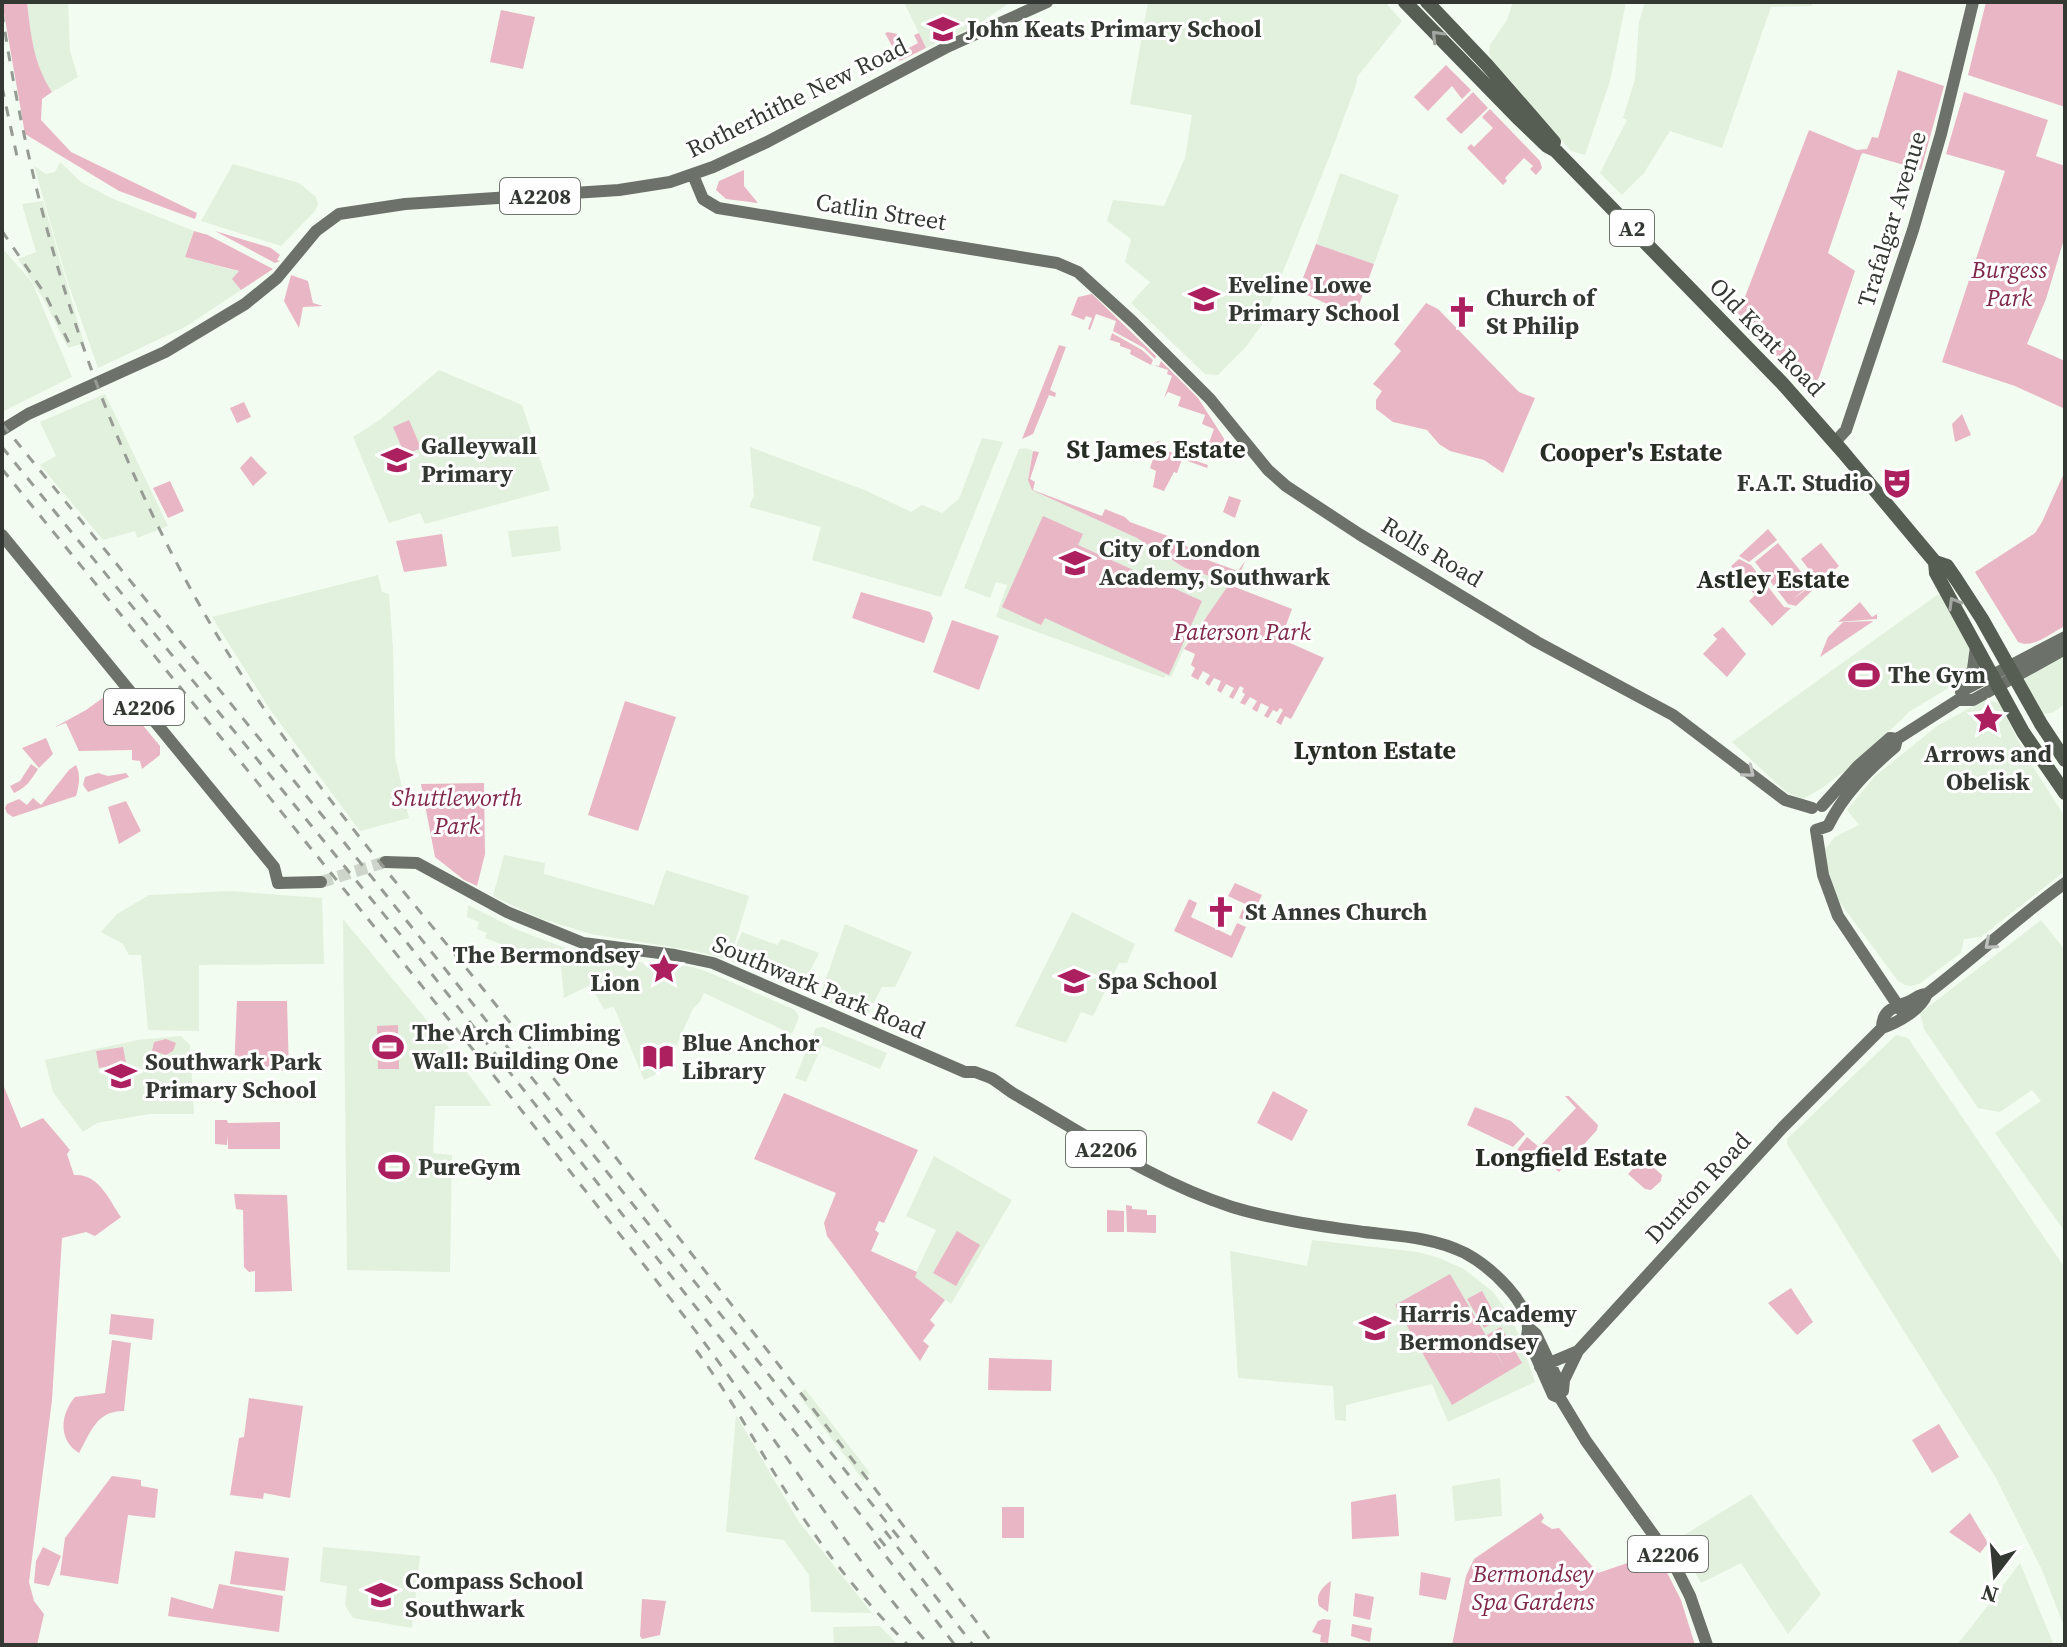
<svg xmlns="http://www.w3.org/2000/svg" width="2067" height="1647" font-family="'Source Serif 4',serif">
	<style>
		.built { fill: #e2f0de }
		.green { fill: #e9b6c5 }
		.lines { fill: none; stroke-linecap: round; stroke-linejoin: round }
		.major-tunnel { stroke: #cdd5ca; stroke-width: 12; stroke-dasharray: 12 6; stroke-linecap: butt }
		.major { stroke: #6c726a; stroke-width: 12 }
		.highway { stroke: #565d53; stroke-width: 14 }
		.rail { stroke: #969c94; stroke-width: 3; stroke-dasharray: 10 10; stroke-linecap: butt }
		.oneway { stroke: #a2a6a0 }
		.oneway2 { stroke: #bdc0bc }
		.labels { text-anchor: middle; stroke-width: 6; stroke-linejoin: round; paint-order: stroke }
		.shield { fill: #fff; stroke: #717470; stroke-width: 2 }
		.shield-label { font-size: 22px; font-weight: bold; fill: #343833 }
		.poi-label { font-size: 24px; font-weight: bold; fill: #343833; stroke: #fff; text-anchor: start }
		.street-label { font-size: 24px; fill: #343833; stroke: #fff }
		.park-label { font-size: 24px; font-style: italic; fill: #80284c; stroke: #fff }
		.neighbourhood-label { font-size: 26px; font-weight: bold; fill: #272d25; stroke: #fff }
	</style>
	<rect width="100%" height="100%" fill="#f3fcf0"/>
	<path class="built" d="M 27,2 L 68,2 L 70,51 L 78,77 L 52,92 L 40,73 L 33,51 Z
		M 904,2 L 1018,2 L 1008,4 L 977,25 L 926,48 Z
		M 1148,2 L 1385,2 L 1402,21 L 1357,77 L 1356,85 L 1330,155 L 1261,326 L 1245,348 L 1218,375 L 1205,374 L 1131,303 L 1150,282 L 1125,262 L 1131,239 L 1107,221 L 1113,200 L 1164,206 L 1185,158 L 1192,115 L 1130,104 Z
		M 1513,2 L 1626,2 L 1610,81 L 1585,155 L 1571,151 L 1494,64 L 1489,54 L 1490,45 L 1507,20 Z
		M 1645,2 L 1812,2 L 1812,6 L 1771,7 L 1722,148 L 1670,131 L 1644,173 L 1622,195 L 1600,173 L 1627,120 L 1623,118 L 1635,79 L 1639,22 Z
		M 60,162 L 81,182 L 111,198 L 194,231 L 185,257 L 240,272 L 233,279 L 241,290 L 185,327 L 98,368 L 67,280 L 34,166 L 46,174 L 55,172 Z
		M 233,164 L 299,183 L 316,197 L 318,204 L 315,211 L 281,246 L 201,221 Z
		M 1340,173 L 1399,195 L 1374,264 L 1316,244 Z
		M 43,201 L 84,343 L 68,348 L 44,300 L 18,259 L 36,252 L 22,204 Z
		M 2,248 L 32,282 L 72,377 L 2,412 Z
		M 439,370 L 522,405 L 550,490 L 425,524 L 420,513 L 389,523 L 353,437 L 381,419 Z
		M 105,394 L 168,526 L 137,538 L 135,531 L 103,540 L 40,465 L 56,456 L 40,422 Z
		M 982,438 L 1003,442 L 941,597 L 812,560 L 821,527 L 749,507 L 754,495 L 750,447 L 867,491 L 911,512 L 922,505 L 942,513 L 959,499 Z
		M 1026,448 L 1033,451 L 1028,478 L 1032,490 L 1137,538 L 1185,568 L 1231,584 L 1188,640 L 1171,677 L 1166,675 L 1164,678 L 996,617 L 1007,585 L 996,582 L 990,598 L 964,588 L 1019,449 Z
		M 558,526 L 561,551 L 512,557 L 508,531 Z
		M 378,575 L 382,592 L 389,594 L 393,648 L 395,757 L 409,818 L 360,831 L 271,711 L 212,617 Z
		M 1937,595 L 1940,595 L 1969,647 L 1969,664 L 1963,679 L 1909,712 L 1846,773 L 1843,772 L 1822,788 L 1803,799 L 1786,792 L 1732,742 Z
		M 2065,653 L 2065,704 L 2052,713 L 2043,714 L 2024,681 L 2027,674 Z
		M 1984,700 L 1997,702 L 2001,706 L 2025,754 L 2065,817 L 2065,871 L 1981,937 L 1964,939 L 1961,953 L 1919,984 L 1911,986 L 1905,985 L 1898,981 L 1827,885 L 1825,849 L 1835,837 L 1859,825 L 1847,810 L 1875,776 L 1937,726 Z
		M 504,855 L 545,863 L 544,874 L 654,905 L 666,870 L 749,896 L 730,959 L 742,932 L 777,945 L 782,939 L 819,953 L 801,990 L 729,960 L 695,951 L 591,934 L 539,918 L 493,896 Z
		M 229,891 L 322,898 L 324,964 L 199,965 L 199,1031 L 148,1030 L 141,955 L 129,955 L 123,944 L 101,932 L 117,914 L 149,895 Z
		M 468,905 L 518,930 L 573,951 L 576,956 L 693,967 L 708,972 L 795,1010 L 799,1017 L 792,1034 L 704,993 L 700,1002 L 693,1008 L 674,1051 L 655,1044 L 665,1070 L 644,1080 L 614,1007 L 604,1009 L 590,985 L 564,998 L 561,967 L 485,938 L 487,933 L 477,929 L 479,922 L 467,917 Z
		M 1072,912 L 1135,944 L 1127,963 L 1119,963 L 1093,1016 L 1081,1012 L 1066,1043 L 1015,1026 Z
		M 343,919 L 444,1041 L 492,1106 L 435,1106 L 433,1153 L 452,1155 L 450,1272 L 347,1270 Z
		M 2041,920 L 2065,950 L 2065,1232 L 1995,1133 L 2041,1101 L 2032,1090 L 2000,1112 L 1978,1108 L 1924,1029 L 1920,1013 Z
		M 845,924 L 912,952 L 895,987 L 882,987 L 866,1018 L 827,1001 L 822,990 Z
		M 823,1027 L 887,1053 L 880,1069 L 822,1045 L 806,1082 L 795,1078 L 816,1028 Z
		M 1896,1035 L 1908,1038 L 2065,1268 L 2065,1629 L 2042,1570 L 1996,1478 L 1787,1144 L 1787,1139 Z
		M 181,1036 L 190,1045 L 194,1114 L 149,1114 L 97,1123 L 83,1132 L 53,1092 L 45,1060 L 138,1040 Z
		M 934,1156 L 1012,1200 L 951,1304 L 914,1277 L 936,1230 L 906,1216 Z
		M 1312,1240 L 1418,1252 L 1439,1258 L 1464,1269 L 1492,1291 L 1507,1311 L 1519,1335 L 1535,1382 L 1448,1422 L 1432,1384 L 1346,1405 L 1346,1421 L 1335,1420 L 1333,1386 L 1238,1378 L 1230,1251 L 1307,1266 Z
		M 805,1389 L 870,1473 L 863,1480 L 798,1394 Z
		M 736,1415 L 799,1522 L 872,1613 L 811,1612 L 809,1575 L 784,1540 L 726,1532 Z
		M 1500,1478 L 1502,1516 L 1455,1521 L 1452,1486 Z
		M 1751,1494 L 1821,1594 L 1788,1634 L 1741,1563 L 1701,1583 L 1676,1540 Z
		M 323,1547 L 420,1556 L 412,1628 L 353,1618 L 345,1605 L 347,1586 L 320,1582 Z
		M 2020,1563 L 2054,1645 L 1957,1645 L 1986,1608 Z
		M 880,1626 L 898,1645 L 834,1645 L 833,1627 Z"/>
	<path class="green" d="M 2,2 L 27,2 C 31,35 33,63 52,92 L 42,99 L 41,120 L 71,152 L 197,213 L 195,219 L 119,191 L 25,134 Z
		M 1986,2 L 2065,2 L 2065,107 L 1968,75 Z
		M 501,10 L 535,17 L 523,69 L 490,62 Z
		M 888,32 L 897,34 L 897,37 L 901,39 L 907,49 L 918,43 L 914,35 L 919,33 L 926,48 L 900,61 L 885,33 Z
		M 1446,65 L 1471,90 L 1462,99 L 1452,86 L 1428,111 L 1414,97 Z
		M 1898,70 L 1944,86 L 1921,170 L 1863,153 L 1861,155 L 1828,253 L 1855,271 L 1820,375 L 1811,394 L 1735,310 L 1743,302 L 1809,130 L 1857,150 L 1867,149 L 1872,137 L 1878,138 Z
		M 1473,92 L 1488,108 L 1461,134 L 1446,119 Z
		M 1964,92 L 2048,120 L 2036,156 L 2065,166 L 2065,236 L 2046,299 L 2027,344 L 2065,361 L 2065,409 L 2015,386 L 1942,362 L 2005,171 L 1946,154 Z
		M 1490,109 L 1540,161 L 1542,168 L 1536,175 L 1530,169 L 1533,166 L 1524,158 L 1505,178 L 1507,181 L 1503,185 L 1467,148 L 1471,144 L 1474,147 L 1493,128 L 1482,117 Z
		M 744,170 L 744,186 L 758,203 L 726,199 L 716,190 L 719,181 Z
		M 194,231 L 208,235 L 273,269 L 241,290 L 232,279 L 239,271 L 185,257 Z
		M 215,231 L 271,248 L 280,255 L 277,260 L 280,261 L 275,263 Z
		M 1316,244 L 1374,264 L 1355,316 L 1298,291 Z
		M 291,275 L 308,281 L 313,303 L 323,306 L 303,307 L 299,328 L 284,301 Z
		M 1092,294 L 1156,356 L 1155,359 L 1144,348 L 1113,331 L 1116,321 L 1096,314 L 1090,330 L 1088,329 L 1092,318 L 1086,316 L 1084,320 L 1071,315 L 1078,297 Z
		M 1426,303 L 1438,309 L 1519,392 L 1535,398 L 1503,473 L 1484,460 L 1450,451 L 1439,444 L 1427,430 L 1393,422 L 1376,409 L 1376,400 L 1382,391 L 1373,384 L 1401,351 L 1394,344 Z
		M 1112,333 L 1142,350 L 1153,360 L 1151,365 L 1130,354 L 1131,350 L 1120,346 L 1120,343 L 1110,340 Z
		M 1059,345 L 1066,347 L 1050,390 L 1056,393 L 1055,397 L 1049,395 L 1033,434 L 1022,439 Z
		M 1161,361 L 1198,398 L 1230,448 L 1225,454 L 1219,454 L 1208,446 L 1214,429 L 1202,424 L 1205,415 L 1178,406 L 1181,397 L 1168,392 L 1164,398 L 1172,376 L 1167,374 L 1168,370 L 1153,365 L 1159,366 Z
		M 244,402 L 251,417 L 237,423 L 230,408 Z
		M 1962,414 L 1971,435 L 1955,442 L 1952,424 Z
		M 409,420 L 421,448 L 405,455 L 393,427 Z
		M 1158,441 L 1166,443 L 1164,450 L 1208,465 L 1207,468 L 1182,459 L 1177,473 L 1174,472 L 1164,491 L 1153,487 L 1156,471 L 1150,468 L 1153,459 L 1136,452 L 1137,449 L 1156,456 L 1160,445 L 1155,443 Z
		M 1033,451 L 1039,452 L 1030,479 L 1035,482 L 1033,490 L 1102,516 L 1105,509 L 1125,517 L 1130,522 L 1168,536 L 1168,539 L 1200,552 L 1199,555 L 1205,559 L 1238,571 L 1245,561 L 1235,587 L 1292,609 L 1281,639 L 1324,658 L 1291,719 L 1285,716 L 1281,725 L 1276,722 L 1283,710 L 1280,708 L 1277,712 L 1273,710 L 1268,718 L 1264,716 L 1269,707 L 1261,703 L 1257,712 L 1252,709 L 1257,701 L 1250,697 L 1245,705 L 1240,703 L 1245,694 L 1242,692 L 1244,688 L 1240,686 L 1233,699 L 1229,697 L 1234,688 L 1226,684 L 1221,693 L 1217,690 L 1221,681 L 1214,678 L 1209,686 L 1205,683 L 1210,675 L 1203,671 L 1198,680 L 1191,676 L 1195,668 L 1191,665 L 1195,654 L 1184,649 L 1230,583 L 1185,568 L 1137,538 L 1032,490 L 1028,480 Z
		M 251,456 L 267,473 L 253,486 L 240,468 Z
		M 2065,471 L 2065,626 C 2051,633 2033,649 2018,642 L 1975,572 L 2035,533 L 2042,522 Z
		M 170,481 L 184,511 L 168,518 L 153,488 Z
		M 1229,496 L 1241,500 L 1235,518 L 1223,512 Z
		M 1043,516 L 1083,534 L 1078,545 L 1202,601 L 1169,675 L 1045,618 L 1041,625 L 1002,607 Z
		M 1768,529 L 1777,540 L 1749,562 L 1739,556 Z
		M 442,534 L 447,566 L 404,572 L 396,541 Z
		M 1778,543 L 1811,584 L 1793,599 L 1815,583 L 1817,586 L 1796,606 L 1788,604 L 1755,562 Z
		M 1821,543 L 1839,566 L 1819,583 L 1801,559 Z
		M 1739,559 L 1751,565 L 1784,607 L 1791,608 L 1772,626 L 1749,601 L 1755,595 L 1731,566 Z
		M 861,592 L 930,612 L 933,618 L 924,643 L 852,618 Z
		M 1860,602 L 1872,617 L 1877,614 L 1877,619 L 1838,622 Z
		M 952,620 L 999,636 L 979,690 L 933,672 Z
		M 1873,621 L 1872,622 L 1820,657 L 1828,637 L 1843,622 Z
		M 1723,627 L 1746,654 L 1727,677 L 1703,654 L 1717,639 L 1713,635 Z
		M 111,692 L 117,694 L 160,746 L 160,755 L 142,769 L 140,761 L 132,760 L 132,750 L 79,751 L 66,723 L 55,727 L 86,710 Z
		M 625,701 L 676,717 L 638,831 L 588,815 Z
		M 46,738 L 53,754 L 39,768 L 22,748 Z
		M 31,764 L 38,769 C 31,780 27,787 14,793 L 10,786 L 20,781 Z
		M 76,765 C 81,775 79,786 76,796 L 13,817 L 7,813 L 5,808 L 7,804 L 19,799 L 27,805 L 33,798 L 41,805 L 69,770 Z
		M 98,773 L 108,776 L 126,773 L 129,777 L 88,792 L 83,785 L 85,777 Z
		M 484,783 L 485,854 L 477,886 L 464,880 L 435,857 L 421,784 Z
		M 126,801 L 141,831 L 119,844 L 108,807 Z
		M 1235,883 L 1262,895 L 1249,922 L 1239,918 L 1245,904 L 1228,896 Z
		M 1189,899 L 1197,903 L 1191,917 L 1231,936 L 1237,923 L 1246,927 L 1232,958 L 1174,931 Z
		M 237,1001 L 287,1001 L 289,1071 L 234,1071 Z
		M 398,1025 L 399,1069 L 378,1069 L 377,1026 Z
		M 166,1039 L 176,1043 L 173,1051 L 166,1055 L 152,1051 L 154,1042 Z
		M 123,1047 L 126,1063 L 99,1068 L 96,1051 Z
		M 2,1082 L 21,1128 L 43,1118 L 70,1150 L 67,1154 L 74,1175 C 99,1173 109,1200 121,1217 L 95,1236 L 86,1232 L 62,1238 L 52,1400 L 29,1582 L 34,1601 L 44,1614 L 37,1645 L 2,1645 Z
		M 1273,1091 L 1308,1110 L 1292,1141 L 1257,1123 Z
		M 784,1093 L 918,1150 L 884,1223 L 879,1221 L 875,1230 L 879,1233 L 871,1251 L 917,1272 L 915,1277 L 945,1300 L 930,1320 L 935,1325 L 923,1341 L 929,1346 L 920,1361 L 827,1236 L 824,1223 L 836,1193 L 754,1159 Z
		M 1565,1096 L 1569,1096 L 1598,1125 L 1597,1130 L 1559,1172 L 1551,1165 L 1517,1150 L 1527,1137 L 1539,1147 L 1576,1108 Z
		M 1475,1107 L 1511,1121 L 1525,1134 L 1513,1147 L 1467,1125 Z
		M 215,1120 L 227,1120 L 228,1123 L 280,1122 L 280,1149 L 228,1149 L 228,1135 L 227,1145 L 215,1144 Z
		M 1643,1158 L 1662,1175 L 1661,1181 L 1651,1190 L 1645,1189 L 1628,1174 Z
		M 234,1194 L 287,1195 L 292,1291 L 255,1292 L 255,1271 L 249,1272 L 244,1267 L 243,1210 L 236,1209 Z
		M 1126,1205 L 1132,1206 L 1132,1209 L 1147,1210 L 1147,1215 L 1156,1215 L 1156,1233 L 1127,1232 Z
		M 1107,1210 L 1124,1211 L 1124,1232 L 1107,1232 Z
		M 957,1231 L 980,1245 L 956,1286 L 933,1273 Z
		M 1450,1274 L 1505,1368 L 1487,1335 L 1501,1327 L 1522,1363 L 1452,1405 L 1395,1305 Z
		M 1791,1288 L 1813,1322 L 1797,1335 L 1768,1303 Z
		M 1482,1291 L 1498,1320 L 1484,1328 L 1467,1299 Z
		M 111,1314 L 154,1319 L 152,1340 L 109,1334 Z
		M 112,1340 L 131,1343 L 124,1411 C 96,1411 91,1432 79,1453 C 58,1440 60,1415 75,1397 L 105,1393 Z
		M 989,1358 L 1052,1360 L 1051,1391 L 988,1390 Z
		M 249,1398 L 303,1406 L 290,1498 L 264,1493 L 263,1499 L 230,1495 L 239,1438 L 244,1437 Z
		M 1939,1424 L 1959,1457 L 1932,1473 L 1912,1440 Z
		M 112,1476 L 141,1480 L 141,1486 L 158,1489 L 155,1518 L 128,1515 L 118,1584 L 60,1575 L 65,1538 Z
		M 1396,1494 L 1399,1536 L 1352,1539 L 1351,1502 Z
		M 1002,1507 L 1024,1507 L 1024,1538 L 1002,1538 Z
		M 1541,1513 L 1544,1518 L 1541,1522 L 1552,1529 L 1559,1528 L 1598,1573 L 1657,1553 L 1681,1600 L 1695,1645 L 1452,1645 L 1466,1576 L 1474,1559 Z
		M 1970,1513 L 1988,1543 L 1980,1553 L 1949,1532 Z
		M 43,1547 L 61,1556 L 49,1586 L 34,1583 L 36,1561 Z
		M 235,1551 L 289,1558 L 285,1591 L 230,1584 Z
		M 1421,1572 L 1451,1578 L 1446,1600 L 1419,1595 Z
		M 1331,1581 L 1328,1612 L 1319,1606 C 1315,1595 1322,1587 1331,1581 Z
		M 219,1584 L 283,1596 L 279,1632 L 168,1616 L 171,1597 L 213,1609 Z
		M 1355,1593 L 1374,1597 L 1370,1620 L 1353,1616 Z
		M 642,1599 L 666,1601 L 660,1635 L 642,1639 L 640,1636 Z
		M 1323,1619 L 1331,1620 L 1328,1643 L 1320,1642 L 1321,1635 L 1312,1632 L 1318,1621 Z
		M 1352,1624 L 1372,1628 L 1370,1642 L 1351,1636 Z"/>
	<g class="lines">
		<path class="major-tunnel" d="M 321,882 L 385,862"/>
		<path class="major" d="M 693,175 L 703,199 L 718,208 L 1057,263 L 1078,272 L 1133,322 L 1210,399 L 1268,470 L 1286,486 L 1359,534 L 1537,642 L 1673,715 L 1785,800 L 1812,808
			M 2,430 L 28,414 L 165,352 L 245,304 L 277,278 L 316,231 L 339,214 L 405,204 L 619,190 L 670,182 L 713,167 L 767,142 L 949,46 L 1047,2
			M 1835,442 L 1846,430 L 1913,230 L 1941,134 L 1973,2
			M 2,535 L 274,867 L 278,883 L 321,882
			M 1962,691 L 2065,637
			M 1961,692 L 1973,669 L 1976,646
			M 1822,806 L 1858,766 L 1890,738 L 1897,739 L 1958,700 L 1973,700 L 2065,649
			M 1816,830 L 1823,875 L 1838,916 L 1905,1016
			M 1816,830 L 1828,826 C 1843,795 1868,770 1895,747 L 1897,739
			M 385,862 L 417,863 L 507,912 L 583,943 L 675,955 L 713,963 L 965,1072 L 975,1072 L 991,1078 C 1000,1083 1007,1090 1016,1095 C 1086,1135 1154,1182 1232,1207 C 1275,1220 1320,1226 1364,1232 C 1398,1236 1433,1237 1465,1253 C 1489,1266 1535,1305 1527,1336 L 1553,1395 L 1560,1398 L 1586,1441 L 1673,1562 L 1690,1596 L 1707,1645
			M 1882,1028 C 1882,1010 1894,1007 1908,1002 C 1916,999 1918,994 1927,994
			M 1529,1328 L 1536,1334 L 1561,1387
			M 1540,1367 L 1578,1351 L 1783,1127 L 1882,1028 C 1897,1023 1921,1010 1927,994 C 1974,958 2017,918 2065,883
			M 1563,1391 L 1564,1380 L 1578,1351"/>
		<path class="highway" d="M 1405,2 L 1519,119 L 1547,146 L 1556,151 L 1782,383 L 1843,452 L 1935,562 L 1947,566 L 1956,579 L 1982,619 L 2041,724 L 2065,760
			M 1427,2 L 1487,65 L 1554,142
			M 1935,562 L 1936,573 L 2023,732 L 2065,793"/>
		<path class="rail" d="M 2,12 C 39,263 124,506 269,716 C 346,828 438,930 522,1038 C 680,1240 840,1440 994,1645
			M 2,87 L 18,161
			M 2,231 L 45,294 L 73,351
			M 2,424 L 335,831 L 899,1538
			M 2,447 L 408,944 L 886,1547
			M 2,469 C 229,747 456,1025 677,1307 C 764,1418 836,1539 929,1645
			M 696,1350 C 737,1405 767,1466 806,1522 C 836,1566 870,1607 908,1645
			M 885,1531 L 973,1645
			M 874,1541 L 955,1645"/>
	</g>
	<defs><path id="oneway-chevron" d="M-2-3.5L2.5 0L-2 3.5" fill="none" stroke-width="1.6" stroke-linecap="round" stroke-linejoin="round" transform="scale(2)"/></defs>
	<g class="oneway">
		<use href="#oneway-chevron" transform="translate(1437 36) rotate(-134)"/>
		<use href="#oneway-chevron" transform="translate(1954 603) rotate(-120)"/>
	</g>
	<g class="oneway2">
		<use href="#oneway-chevron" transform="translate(1749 772) rotate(39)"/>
		<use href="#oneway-chevron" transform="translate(1990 944) rotate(139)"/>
	</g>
	<defs>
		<symbol id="school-bare" viewBox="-9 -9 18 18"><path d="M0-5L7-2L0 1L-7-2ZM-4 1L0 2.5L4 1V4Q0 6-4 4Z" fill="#ac2060" stroke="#fff" stroke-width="2.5" paint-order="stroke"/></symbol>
		<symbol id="church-bare" viewBox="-9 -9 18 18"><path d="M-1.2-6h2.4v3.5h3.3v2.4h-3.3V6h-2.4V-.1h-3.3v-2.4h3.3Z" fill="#ac2060" stroke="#fff" stroke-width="2.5" paint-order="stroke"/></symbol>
		<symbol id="theatre-bare" viewBox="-9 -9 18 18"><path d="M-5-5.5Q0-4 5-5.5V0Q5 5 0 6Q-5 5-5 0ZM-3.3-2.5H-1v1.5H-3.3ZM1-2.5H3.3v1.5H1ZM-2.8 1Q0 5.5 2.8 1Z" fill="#ac2060" stroke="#fff" stroke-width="2.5" paint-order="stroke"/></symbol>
		<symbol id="stadium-bare" viewBox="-9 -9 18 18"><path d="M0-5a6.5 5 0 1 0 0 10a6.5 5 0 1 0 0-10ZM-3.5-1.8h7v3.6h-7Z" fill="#ac2060" stroke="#fff" stroke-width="2.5" paint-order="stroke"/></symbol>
		<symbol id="sight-bare" viewBox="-9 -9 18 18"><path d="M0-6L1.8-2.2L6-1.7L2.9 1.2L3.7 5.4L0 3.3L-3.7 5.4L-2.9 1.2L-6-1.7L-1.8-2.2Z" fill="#ac2060" stroke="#fff" stroke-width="2.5" paint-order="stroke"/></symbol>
		<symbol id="library-bare" viewBox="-9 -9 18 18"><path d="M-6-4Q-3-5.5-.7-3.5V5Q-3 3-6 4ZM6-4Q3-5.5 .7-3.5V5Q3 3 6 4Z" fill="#ac2060" stroke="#fff" stroke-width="2.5" paint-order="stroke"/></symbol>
		<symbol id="university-bare" viewBox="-9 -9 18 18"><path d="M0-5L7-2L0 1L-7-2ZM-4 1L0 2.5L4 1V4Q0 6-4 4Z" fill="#ac2060" stroke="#fff" stroke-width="2.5" paint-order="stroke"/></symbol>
	</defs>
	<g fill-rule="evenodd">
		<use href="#school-bare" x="921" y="7" width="44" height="44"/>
		<use href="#school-bare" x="1182" y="277" width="44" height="44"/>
		<use href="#church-bare" x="1440" y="290" width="44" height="44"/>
		<use href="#school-bare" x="375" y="438" width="44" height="44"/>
		<use href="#theatre-bare" x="1875" y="461" width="44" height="44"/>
		<use href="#school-bare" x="1053" y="541" width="44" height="44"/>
		<use href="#stadium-bare" x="1842" y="653" width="44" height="44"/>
		<use href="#sight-bare" x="1966" y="697" width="44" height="44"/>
		<use href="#church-bare" x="1199" y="890" width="44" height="44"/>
		<use href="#sight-bare" x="642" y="947" width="44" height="44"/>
		<use href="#school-bare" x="1052" y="959" width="44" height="44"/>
		<use href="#stadium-bare" x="366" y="1025" width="44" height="44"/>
		<use href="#library-bare" x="636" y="1035" width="44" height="44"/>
		<use href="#school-bare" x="99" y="1054" width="44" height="44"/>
		<use href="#stadium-bare" x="372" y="1145" width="44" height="44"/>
		<use href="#school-bare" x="1353" y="1306" width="44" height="44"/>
		<use href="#university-bare" x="359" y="1573" width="44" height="44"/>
	</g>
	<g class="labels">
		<g class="shield">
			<rect x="500" y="178" width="80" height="36" rx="6"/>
			<rect x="1610" y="210" width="44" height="36" rx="6"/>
			<rect x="104" y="689" width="80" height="36" rx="6"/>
			<rect x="1066" y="1131" width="80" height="36" rx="6"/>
			<rect x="1628" y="1536" width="80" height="36" rx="6"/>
		</g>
		<g class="shield-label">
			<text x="540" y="204">A2208</text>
			<text x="1632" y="236">A2</text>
			<text x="144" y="715">A2206</text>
			<text x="1106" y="1157">A2206</text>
			<text x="1668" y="1562">A2206</text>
		</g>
		<g class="poi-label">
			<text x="967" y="37">John Keats Primary School</text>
			<text x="1228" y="293">Eveline Lowe<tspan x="1228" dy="28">Primary School</tspan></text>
			<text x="1486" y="306">Church of<tspan x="1486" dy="28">St Philip</tspan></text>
			<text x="421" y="454">Galleywall<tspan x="421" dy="28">Primary</tspan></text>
			<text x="1873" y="491" text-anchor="end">F.A.T. Studio</text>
			<text x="1099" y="557">City of London<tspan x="1099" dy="28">Academy, Southwark</tspan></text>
			<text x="1888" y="683">The Gym</text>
			<text x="1988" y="762" text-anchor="middle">Arrows and<tspan x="1988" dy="28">Obelisk</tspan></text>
			<text x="1245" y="920">St Annes Church</text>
			<text x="640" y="963" text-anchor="end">The Bermondsey<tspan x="640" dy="28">Lion</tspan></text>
			<text x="1098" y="989">Spa School</text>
			<text x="412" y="1041">The Arch Climbing<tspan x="412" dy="28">Wall: Building One</tspan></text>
			<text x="682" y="1051">Blue Anchor<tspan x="682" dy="28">Library</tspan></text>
			<text x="145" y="1070">Southwark Park<tspan x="145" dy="28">Primary School</tspan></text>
			<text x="418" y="1175">PureGym</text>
			<text x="1399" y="1322">Harris Academy<tspan x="1399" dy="28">Bermondsey</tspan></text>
			<text x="405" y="1589">Compass School<tspan x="405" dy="28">Southwark</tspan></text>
		</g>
		<g class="street-label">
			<text transform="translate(797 98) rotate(-26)" y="8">Rotherhithe New Road</text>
			<text transform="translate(881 212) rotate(9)" y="8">Catlin Street</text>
			<text transform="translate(1892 219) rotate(-73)" y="8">Trafalgar Avenue</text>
			<text transform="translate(1767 337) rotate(46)" y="8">Old Kent Road</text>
			<text transform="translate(1432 552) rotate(31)" y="8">Rolls Road</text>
			<text transform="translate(819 987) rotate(23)" y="8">Southwark Park Road</text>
			<text transform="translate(1698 1188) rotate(-47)" y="8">Dunton Road</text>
		</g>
		<g class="park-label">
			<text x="2009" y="278">Burgess<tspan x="2009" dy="28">Park</tspan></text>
			<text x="1242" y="640">Paterson Park</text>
			<text x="457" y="806">Shuttleworth<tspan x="457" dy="28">Park</tspan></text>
			<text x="1533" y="1582">Bermondsey<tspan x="1533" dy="28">Spa Gardens</tspan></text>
		</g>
		<g class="neighbourhood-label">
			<text x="1156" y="458">St James Estate</text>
			<text x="1631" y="461">Cooper's Estate</text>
			<text x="1773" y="588">Astley Estate</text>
			<text x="1375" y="759">Lynton Estate</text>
			<text x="1571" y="1166">Longfield Estate</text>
		</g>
	</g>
	<rect width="2067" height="1647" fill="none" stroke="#343833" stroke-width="8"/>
	<g transform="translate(1995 1575) rotate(196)" stroke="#ffffff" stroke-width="6" paint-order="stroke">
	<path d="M0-6L14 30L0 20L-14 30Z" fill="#343833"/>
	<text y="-12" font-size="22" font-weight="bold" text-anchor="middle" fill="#343833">N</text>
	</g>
</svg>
